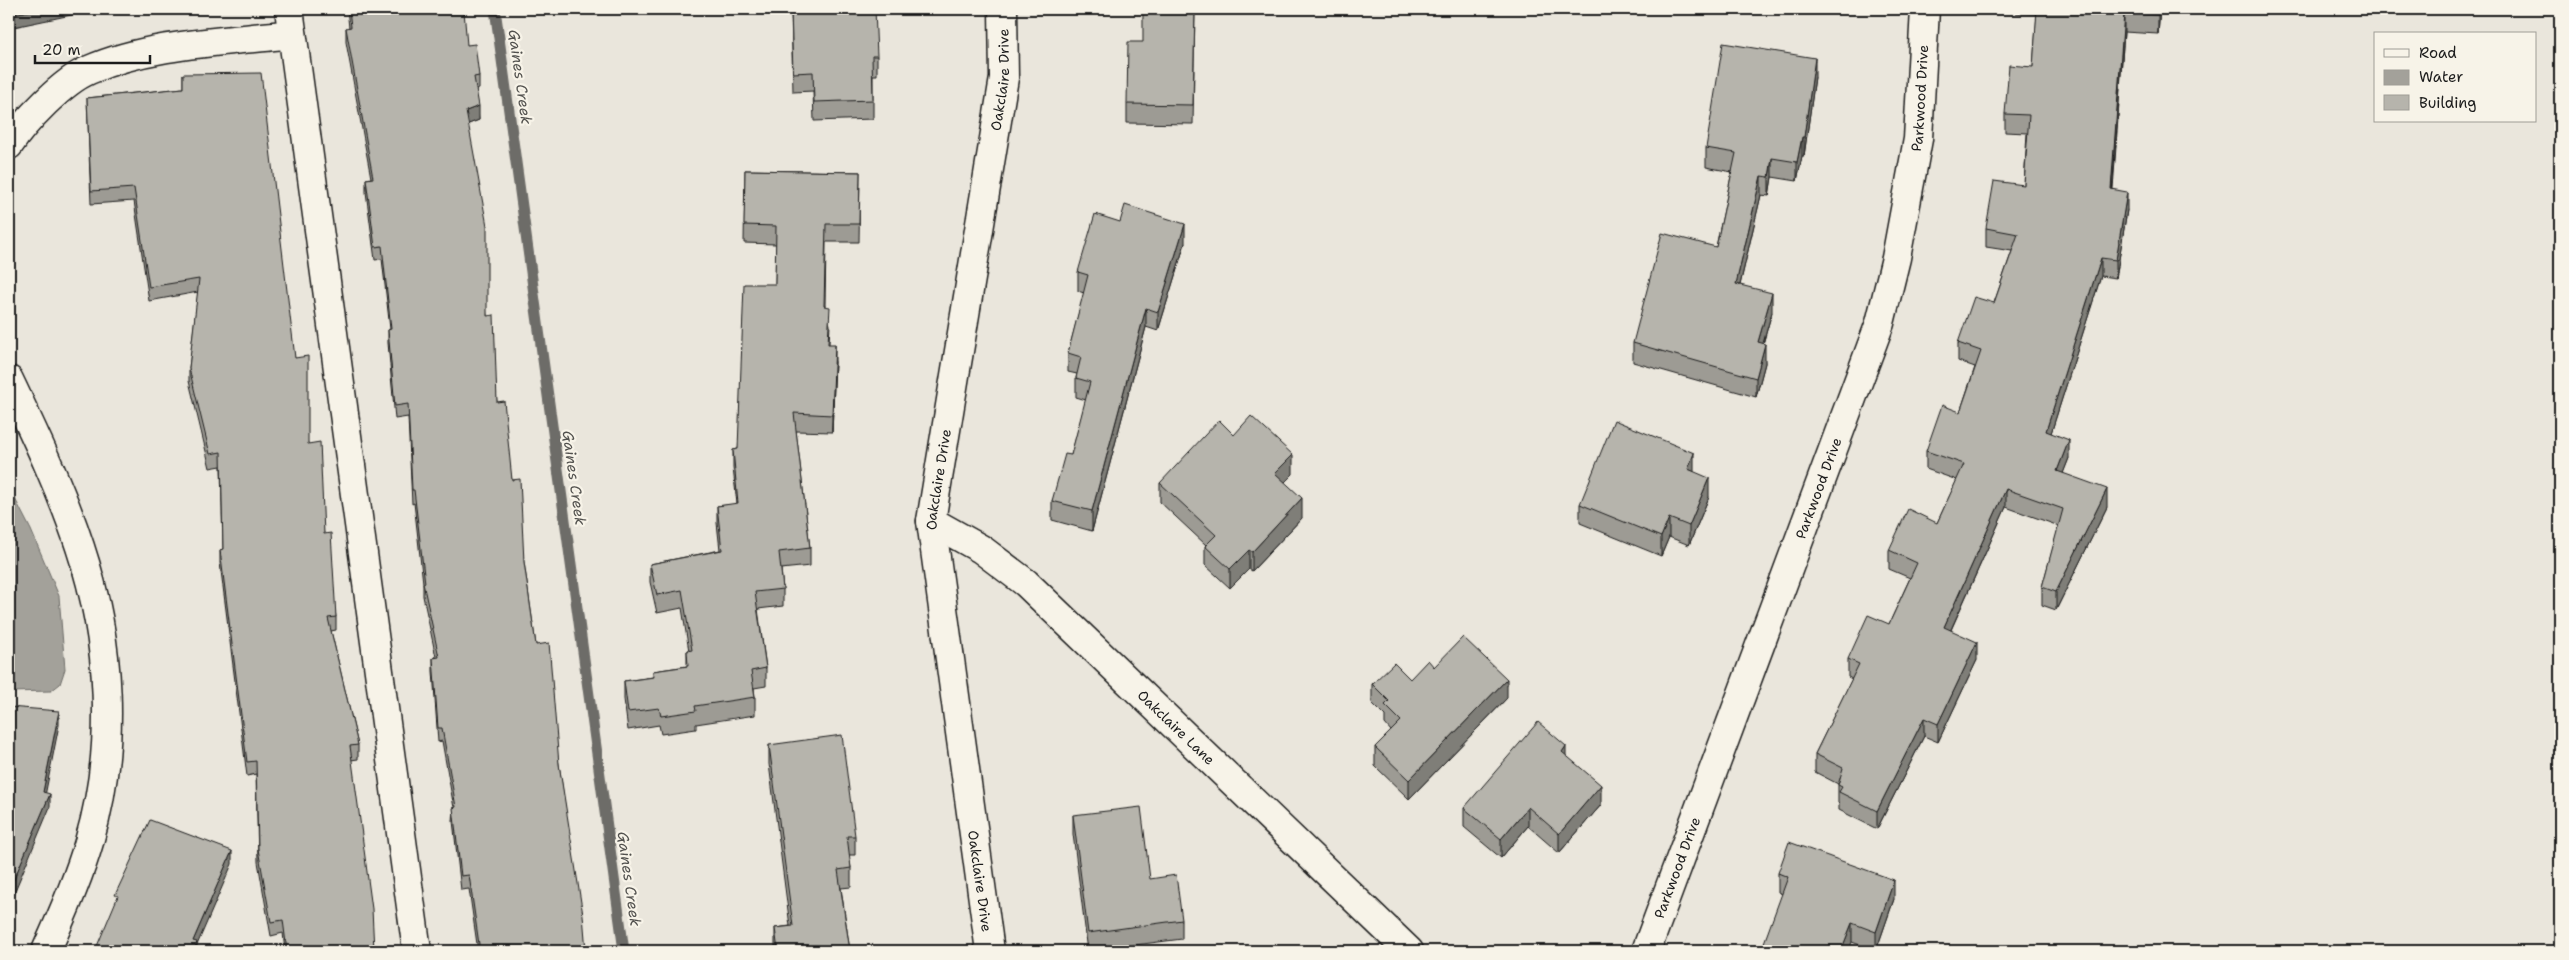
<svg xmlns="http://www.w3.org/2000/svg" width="2569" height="960" font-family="'Shantell Sans',sans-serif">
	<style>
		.water { fill: #a3a19a; stroke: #6d6c68 }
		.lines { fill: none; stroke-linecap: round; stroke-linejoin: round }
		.stream { stroke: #6d6c68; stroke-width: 11 }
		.street-casing { stroke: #1c1c1c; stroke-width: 31 }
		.street { stroke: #f7f3e8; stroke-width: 28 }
		.wall { fill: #9d9b94; stroke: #1c1c1c }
		.shaded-wall { fill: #7f7e78; stroke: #1c1c1c }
		.building { fill: #b6b4ac; stroke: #1c1c1c }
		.labels { text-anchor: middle; stroke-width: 4.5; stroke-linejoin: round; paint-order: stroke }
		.street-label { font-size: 14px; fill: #1c1c1c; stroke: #f7f3e8 }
		.water-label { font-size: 15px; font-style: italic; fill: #52514e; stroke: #f7f3e8 }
	</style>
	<rect width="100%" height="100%" fill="#eae6dc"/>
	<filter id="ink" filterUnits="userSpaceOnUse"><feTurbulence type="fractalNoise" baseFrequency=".02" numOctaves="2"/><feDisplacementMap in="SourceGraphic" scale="10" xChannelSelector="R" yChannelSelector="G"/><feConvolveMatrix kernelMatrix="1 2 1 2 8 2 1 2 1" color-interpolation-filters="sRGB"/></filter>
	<g filter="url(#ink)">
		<path class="water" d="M 9,487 L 31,530 L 59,596 L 65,669 L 60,684 L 51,691 L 9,692 Z"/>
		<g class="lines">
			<path class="stream" d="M 495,9 L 624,951"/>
			<defs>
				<g id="street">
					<path d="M 289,9 L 417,951"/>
					<path d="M 9,145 C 24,122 63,81 89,70 C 151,43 225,42 292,34"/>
					<path d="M 9,380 C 35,435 61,489 80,547 C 111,640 117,747 89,842 C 78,880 62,916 46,951"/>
					<path id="s1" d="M 931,521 L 981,549 L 1026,583 L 1409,951"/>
					<path id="s2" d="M 990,951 L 931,521 L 1004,78 L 1003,9"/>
					<path id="s3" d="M 1646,951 L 1880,323 L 1896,258 L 1918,139 L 1925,9"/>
				</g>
			</defs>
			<use href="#street" class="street-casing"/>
			<use href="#street" class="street"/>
		</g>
		<path class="wall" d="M 347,9 L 449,9 L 450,13 L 467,45 L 479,76 L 479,89 L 476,90 L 479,120 L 468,124 L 487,316 L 497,402 L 512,480 L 536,645 L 559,764 L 586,951 L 478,951 L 469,889 L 461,890 L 453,821 L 454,808 L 442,741 L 438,742 L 433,671 L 433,658 L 436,657 L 423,596 L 423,583 L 414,503 L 412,504 L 408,417 L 395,419 L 388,343 L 388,330 L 390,329 L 382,259 L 375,260 L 366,192 L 366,179 L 371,178 L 346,42 L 346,28 L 349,28 Z
			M 1195,9 L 1193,124 L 1127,123 L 1127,104 L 1143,42 Z
			M 2015,9 L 2160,9 L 2158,34 L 2124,32 L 2113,189 L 2127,210 L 2116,278 L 2101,276 L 2051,433 L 2069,458 L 2063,473 L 2107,507 L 2056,610 L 2042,605 L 2042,587 L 2059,526 L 2006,507 L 1951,630 L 1977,660 L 1938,742 L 1924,736 L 1877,829 L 1839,810 L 1839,804 L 1838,803 L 1838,784 L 1815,772 L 1815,754 L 1852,679 L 1848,677 L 1848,659 L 1889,624 L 1910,578 L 1889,569 L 1889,550 L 1937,523 L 1957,480 L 1926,469 L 1926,451 L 1960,412 L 1975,367 L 1958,361 L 1958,343 L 1994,303 L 2012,251 L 1986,247 L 1986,228 L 2024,185 L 2027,133 L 2005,132 L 2005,114 L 2033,67 L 2037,14 L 2015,13 Z
			M 791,10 L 877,56 L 877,75 L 873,75 L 873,119 L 814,121 L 813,91 L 793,92 Z
			M 183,74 L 295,358 L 308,444 L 324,534 L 336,617 L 336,630 L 331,631 L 358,745 L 358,759 L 351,760 L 374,951 L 285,951 L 283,933 L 271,936 L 258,862 L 256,774 L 247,776 L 220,563 L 220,550 L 223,549 L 221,466 L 210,468 L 189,381 L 189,368 L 198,292 L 149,301 L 134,201 L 91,204 L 87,98 L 183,88 Z
			M 1815,77 L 1804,156 L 1802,156 L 1797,181 L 1772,177 L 1769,196 L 1761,195 L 1740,285 L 1772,312 L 1763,344 L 1765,363 L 1756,397 L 1633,362 L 1633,343 L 1716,247 L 1732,172 L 1706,167 L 1706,148 Z
			M 745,170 L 860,172 L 859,242 L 826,242 L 825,306 L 830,325 L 829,344 L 835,362 L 832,432 L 796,431 L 810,548 L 810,566 L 781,569 L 783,589 L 783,606 L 758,609 L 766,668 L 766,686 L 754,688 L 755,697 L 755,715 L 696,724 L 696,729 L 661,734 L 659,725 L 628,730 L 624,699 L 624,681 L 653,677 L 653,671 L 687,666 L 687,651 L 689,651 L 682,608 L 657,613 L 650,582 L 650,564 L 720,550 L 717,523 L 717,506 L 737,504 L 733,468 L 733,450 L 738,449 L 775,284 L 776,244 L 744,243 Z
			M 1185,243 L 1158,331 L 1146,327 L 1092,531 L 1052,520 L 1052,501 L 1071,455 L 1086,400 L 1076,397 L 1076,378 L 1077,374 L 1068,372 L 1068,353 L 1084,293 L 1078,291 L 1078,272 Z
			M 1234,435 L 1293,474 L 1284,482 L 1302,518 L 1252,571 L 1249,569 L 1230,588 L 1205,565 L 1205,546 L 1206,545 L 1160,502 L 1160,483 Z
			M 1694,472 L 1709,497 L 1689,545 L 1669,537 L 1661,556 L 1580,523 L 1580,504 Z
			M 1410,679 L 1507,698 L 1409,799 L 1375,766 L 1375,747 L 1391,731 L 1385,724 L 1385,716 L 1372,703 L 1372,684 Z
			M 769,745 L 855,836 L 855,855 L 849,855 L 851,868 L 851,887 L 841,888 L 850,951 L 775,951 L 775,928 L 790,926 L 769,764 Z
			M 1566,756 L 1601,805 L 1559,853 L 1528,826 L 1501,858 L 1464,827 L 1464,808 Z
			M 1073,815 L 1150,879 L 1182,920 L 1182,939 L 1088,951 L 1073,834 Z
			M 1778,873 L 1894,899 L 1876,951 L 1852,942 L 1782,894 L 1778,892 Z"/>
		<path class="shaded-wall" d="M 37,9 L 100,9 L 9,28 L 9,15 Z
			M 2159,9 L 2160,9 L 2158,34 L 2158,15 Z
			M 2124,13 L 2124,32 L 2111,207 L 2111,189 Z
			M 1815,58 L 1815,77 L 1804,156 L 1804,137 Z
			M 479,106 L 479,120 L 466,125 L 466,111 Z
			M 1802,137 L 1802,156 L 1797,181 L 1797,162 Z
			M 1772,158 L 1772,177 L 1769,196 L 1769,177 Z
			M 1761,176 L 1761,195 L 1736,302 L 1736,284 Z
			M 2127,192 L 2127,210 L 2116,278 L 2116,260 Z
			M 1185,224 L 1185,243 L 1158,331 L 1158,312 Z
			M 2101,258 L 2101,276 L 2046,449 L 2046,431 Z
			M 1772,293 L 1772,312 L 1758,361 L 1758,342 Z
			M 1146,308 L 1146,327 L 1092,531 L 1092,511 Z
			M 835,344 L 835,362 L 832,432 L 832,415 Z
			M 1765,344 L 1765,363 L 1756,397 L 1756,378 Z
			M 2069,440 L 2069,458 L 2057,489 L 2057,471 Z
			M 1694,453 L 1694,472 L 1688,469 Z
			M 1293,455 L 1293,474 L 1275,492 L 1275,473 Z
			M 1709,478 L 1709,497 L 1689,545 L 1689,526 Z
			M 2006,489 L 2006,507 L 1944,645 L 1944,627 Z
			M 2107,489 L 2107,507 L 2056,610 L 2056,592 Z
			M 1302,498 L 1302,518 L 1252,571 L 1252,552 Z
			M 1669,518 L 1669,537 L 1661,556 L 1661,537 Z
			M 1249,550 L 1249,569 L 1230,588 L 1230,569 Z
			M 1977,642 L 1977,660 L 1938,742 L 1938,724 Z
			M 1507,679 L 1507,698 L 1409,799 L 1409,780 Z
			M 59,711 L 59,725 L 43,806 L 43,792 Z
			M 1924,718 L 1924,736 L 1877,829 L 1877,811 Z
			M 1566,746 L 1566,765 L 1562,752 Z
			M 1601,785 L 1601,805 L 1559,853 L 1559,834 Z
			M 50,794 L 50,807 L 9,905 L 9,891 Z
			M 1528,807 L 1528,826 L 1501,858 L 1501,839 Z
			M 232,851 L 232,864 L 197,945 L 197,951 L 193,951 L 193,941 Z
			M 1894,880 L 1894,899 L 1876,951 L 1876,932 Z
			M 1852,923 L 1852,942 L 1848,951 L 1841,951 Z"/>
		<path class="building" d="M 9,9 L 37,9 L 9,15 Z
			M 349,9 L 449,9 L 450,13 L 464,11 L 467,45 L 475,44 L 479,76 L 474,77 L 479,106 L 466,111 L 487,226 L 487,316 L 494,315 L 497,402 L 504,401 L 512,480 L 520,479 L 524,562 L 536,645 L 549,643 L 559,764 L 583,915 L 586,951 L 480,951 L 469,875 L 461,876 L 453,808 L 456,807 L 442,728 L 438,728 L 433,658 L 439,657 L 423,583 L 425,583 L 414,490 L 412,490 L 408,404 L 395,406 L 388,330 L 391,329 L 382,246 L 375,247 L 366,179 L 373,178 L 346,28 L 351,27 Z
			M 812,9 L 875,9 L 877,56 L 872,56 L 873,100 L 814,102 L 813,72 L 793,73 L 791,10 Z
			M 1143,9 L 1195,9 L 1193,105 L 1127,104 L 1128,42 L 1143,42 Z
			M 2037,9 L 2159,9 L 2158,15 L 2124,13 L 2111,189 L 2127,192 L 2116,260 L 2101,258 L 2046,431 L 2069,440 L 2057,471 L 2107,489 L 2056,592 L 2042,587 L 2063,509 L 2006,489 L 1944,627 L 1977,642 L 1938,724 L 1924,718 L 1877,811 L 1839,792 L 1842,787 L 1838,785 L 1843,768 L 1815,754 L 1859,664 L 1848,659 L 1868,615 L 1889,624 L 1917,563 L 1889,550 L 1908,509 L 1937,523 L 1964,464 L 1926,451 L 1942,405 L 1960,412 L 1981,351 L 1958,343 L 1974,297 L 1994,303 L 2018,234 L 1986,228 L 1994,181 L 2024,185 L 2029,115 L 2005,114 L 2009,65 L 2033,67 Z
			M 1723,43 L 1815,58 L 1804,137 L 1802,137 L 1797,162 L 1772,158 L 1769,177 L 1761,176 L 1736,284 L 1772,293 L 1758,342 L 1765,344 L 1756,378 L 1633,343 L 1662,233 L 1716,247 L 1736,153 L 1706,148 Z
			M 261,73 L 295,358 L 308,356 L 308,444 L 320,442 L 324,534 L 331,533 L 336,617 L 328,618 L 358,745 L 350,746 L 372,909 L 374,951 L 287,951 L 283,920 L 271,922 L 258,849 L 256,761 L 247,762 L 220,550 L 223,549 L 221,452 L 210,454 L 189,368 L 199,279 L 149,287 L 134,188 L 91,191 L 87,98 L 183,88 L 183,74 Z
			M 745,170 L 860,172 L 859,224 L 826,224 L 824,306 L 830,307 L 828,344 L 835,344 L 832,415 L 794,413 L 810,548 L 779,552 L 783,589 L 755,592 L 766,668 L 751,671 L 755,697 L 695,706 L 696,711 L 661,716 L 659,708 L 628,712 L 624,681 L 654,677 L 653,671 L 688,666 L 687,651 L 692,650 L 682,590 L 657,595 L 650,564 L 722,550 L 717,506 L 738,503 L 733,450 L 738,449 L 744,284 L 775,284 L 776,226 L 744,225 Z
			M 1125,205 L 1185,224 L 1158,312 L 1146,308 L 1092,511 L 1052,501 L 1065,454 L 1071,455 L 1090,382 L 1076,378 L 1081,357 L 1068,353 L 1088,275 L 1078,272 L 1095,214 L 1120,222 Z
			M 1251,416 L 1293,455 L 1275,473 L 1302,498 L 1252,552 L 1249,550 L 1230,569 L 1205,546 L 1216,535 L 1160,483 L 1219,420 L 1234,435 Z
			M 1614,420 L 1694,453 L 1688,469 L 1709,478 L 1689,526 L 1669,518 L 1661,537 L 1580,504 Z
			M 1463,637 L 1507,679 L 1409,780 L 1375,747 L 1401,721 L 1385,705 L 1389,701 L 1372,684 L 1394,663 L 1410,679 L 1428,660 L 1434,667 Z
			M 9,707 L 59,711 L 43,792 L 50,794 L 9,891 Z
			M 1538,722 L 1566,746 L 1562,752 L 1601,785 L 1559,834 L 1528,807 L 1501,839 L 1464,808 Z
			M 842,735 L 855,836 L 847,836 L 851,868 L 838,870 L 850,951 L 778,951 L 775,928 L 793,926 L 769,745 Z
			M 1141,807 L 1150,879 L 1176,875 L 1182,920 L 1088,933 L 1073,815 Z
			M 150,820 L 232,851 L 193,941 L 197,942 L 194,951 L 95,951 L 118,896 L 115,895 Z
			M 1789,842 L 1894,880 L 1876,932 L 1852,923 L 1841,951 L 1761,951 L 1788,877 L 1778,873 Z"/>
	</g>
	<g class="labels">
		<g class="street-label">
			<text dy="5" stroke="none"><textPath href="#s2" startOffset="881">Oakclaire Drive</textPath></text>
			<text dy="5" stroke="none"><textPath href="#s3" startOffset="899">Parkwood Drive</textPath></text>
			<text dy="5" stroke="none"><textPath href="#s2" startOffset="476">Oakclaire Drive</textPath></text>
			<text dy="5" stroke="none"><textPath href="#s3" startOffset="494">Parkwood Drive</textPath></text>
			<text dy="5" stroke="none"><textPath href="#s1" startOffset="322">Oakclaire Lane</textPath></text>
			<text dy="5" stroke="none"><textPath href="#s3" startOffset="89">Parkwood Drive</textPath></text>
			<text transform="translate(980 881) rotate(82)" y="5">Oakclaire Drive</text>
		</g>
		<g class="water-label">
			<text transform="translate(520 77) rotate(82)" y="5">Gaines Creek</text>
			<text transform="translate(574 478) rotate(82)" y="5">Gaines Creek</text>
			<text transform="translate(629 879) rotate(82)" y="5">Gaines Creek</text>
		</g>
	</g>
	<rect width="2569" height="960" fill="none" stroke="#f7f3e8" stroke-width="30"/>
	<rect x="15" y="15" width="2539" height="930" fill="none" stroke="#1c1c1c" stroke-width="2" filter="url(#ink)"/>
	<rect x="2374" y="32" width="162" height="90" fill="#f7f3e8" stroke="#9f9d96"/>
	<rect x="2384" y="49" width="25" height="8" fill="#f7f3e8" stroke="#9f9d96"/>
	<text x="2419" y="58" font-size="15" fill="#1c1c1c">Road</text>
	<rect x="2384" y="70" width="25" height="15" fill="#a3a19a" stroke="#9f9d96"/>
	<text x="2419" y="82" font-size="15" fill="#1c1c1c">Water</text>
	<rect x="2384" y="95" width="25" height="15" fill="#b6b4ac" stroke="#9f9d96"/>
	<text x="2419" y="108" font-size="15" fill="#1c1c1c">Building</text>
	<path d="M35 55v8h115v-8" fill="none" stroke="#1c1c1c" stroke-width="2.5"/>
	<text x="42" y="55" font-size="15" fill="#1c1c1c" stroke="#f7f3e8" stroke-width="4" paint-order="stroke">20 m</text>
</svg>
